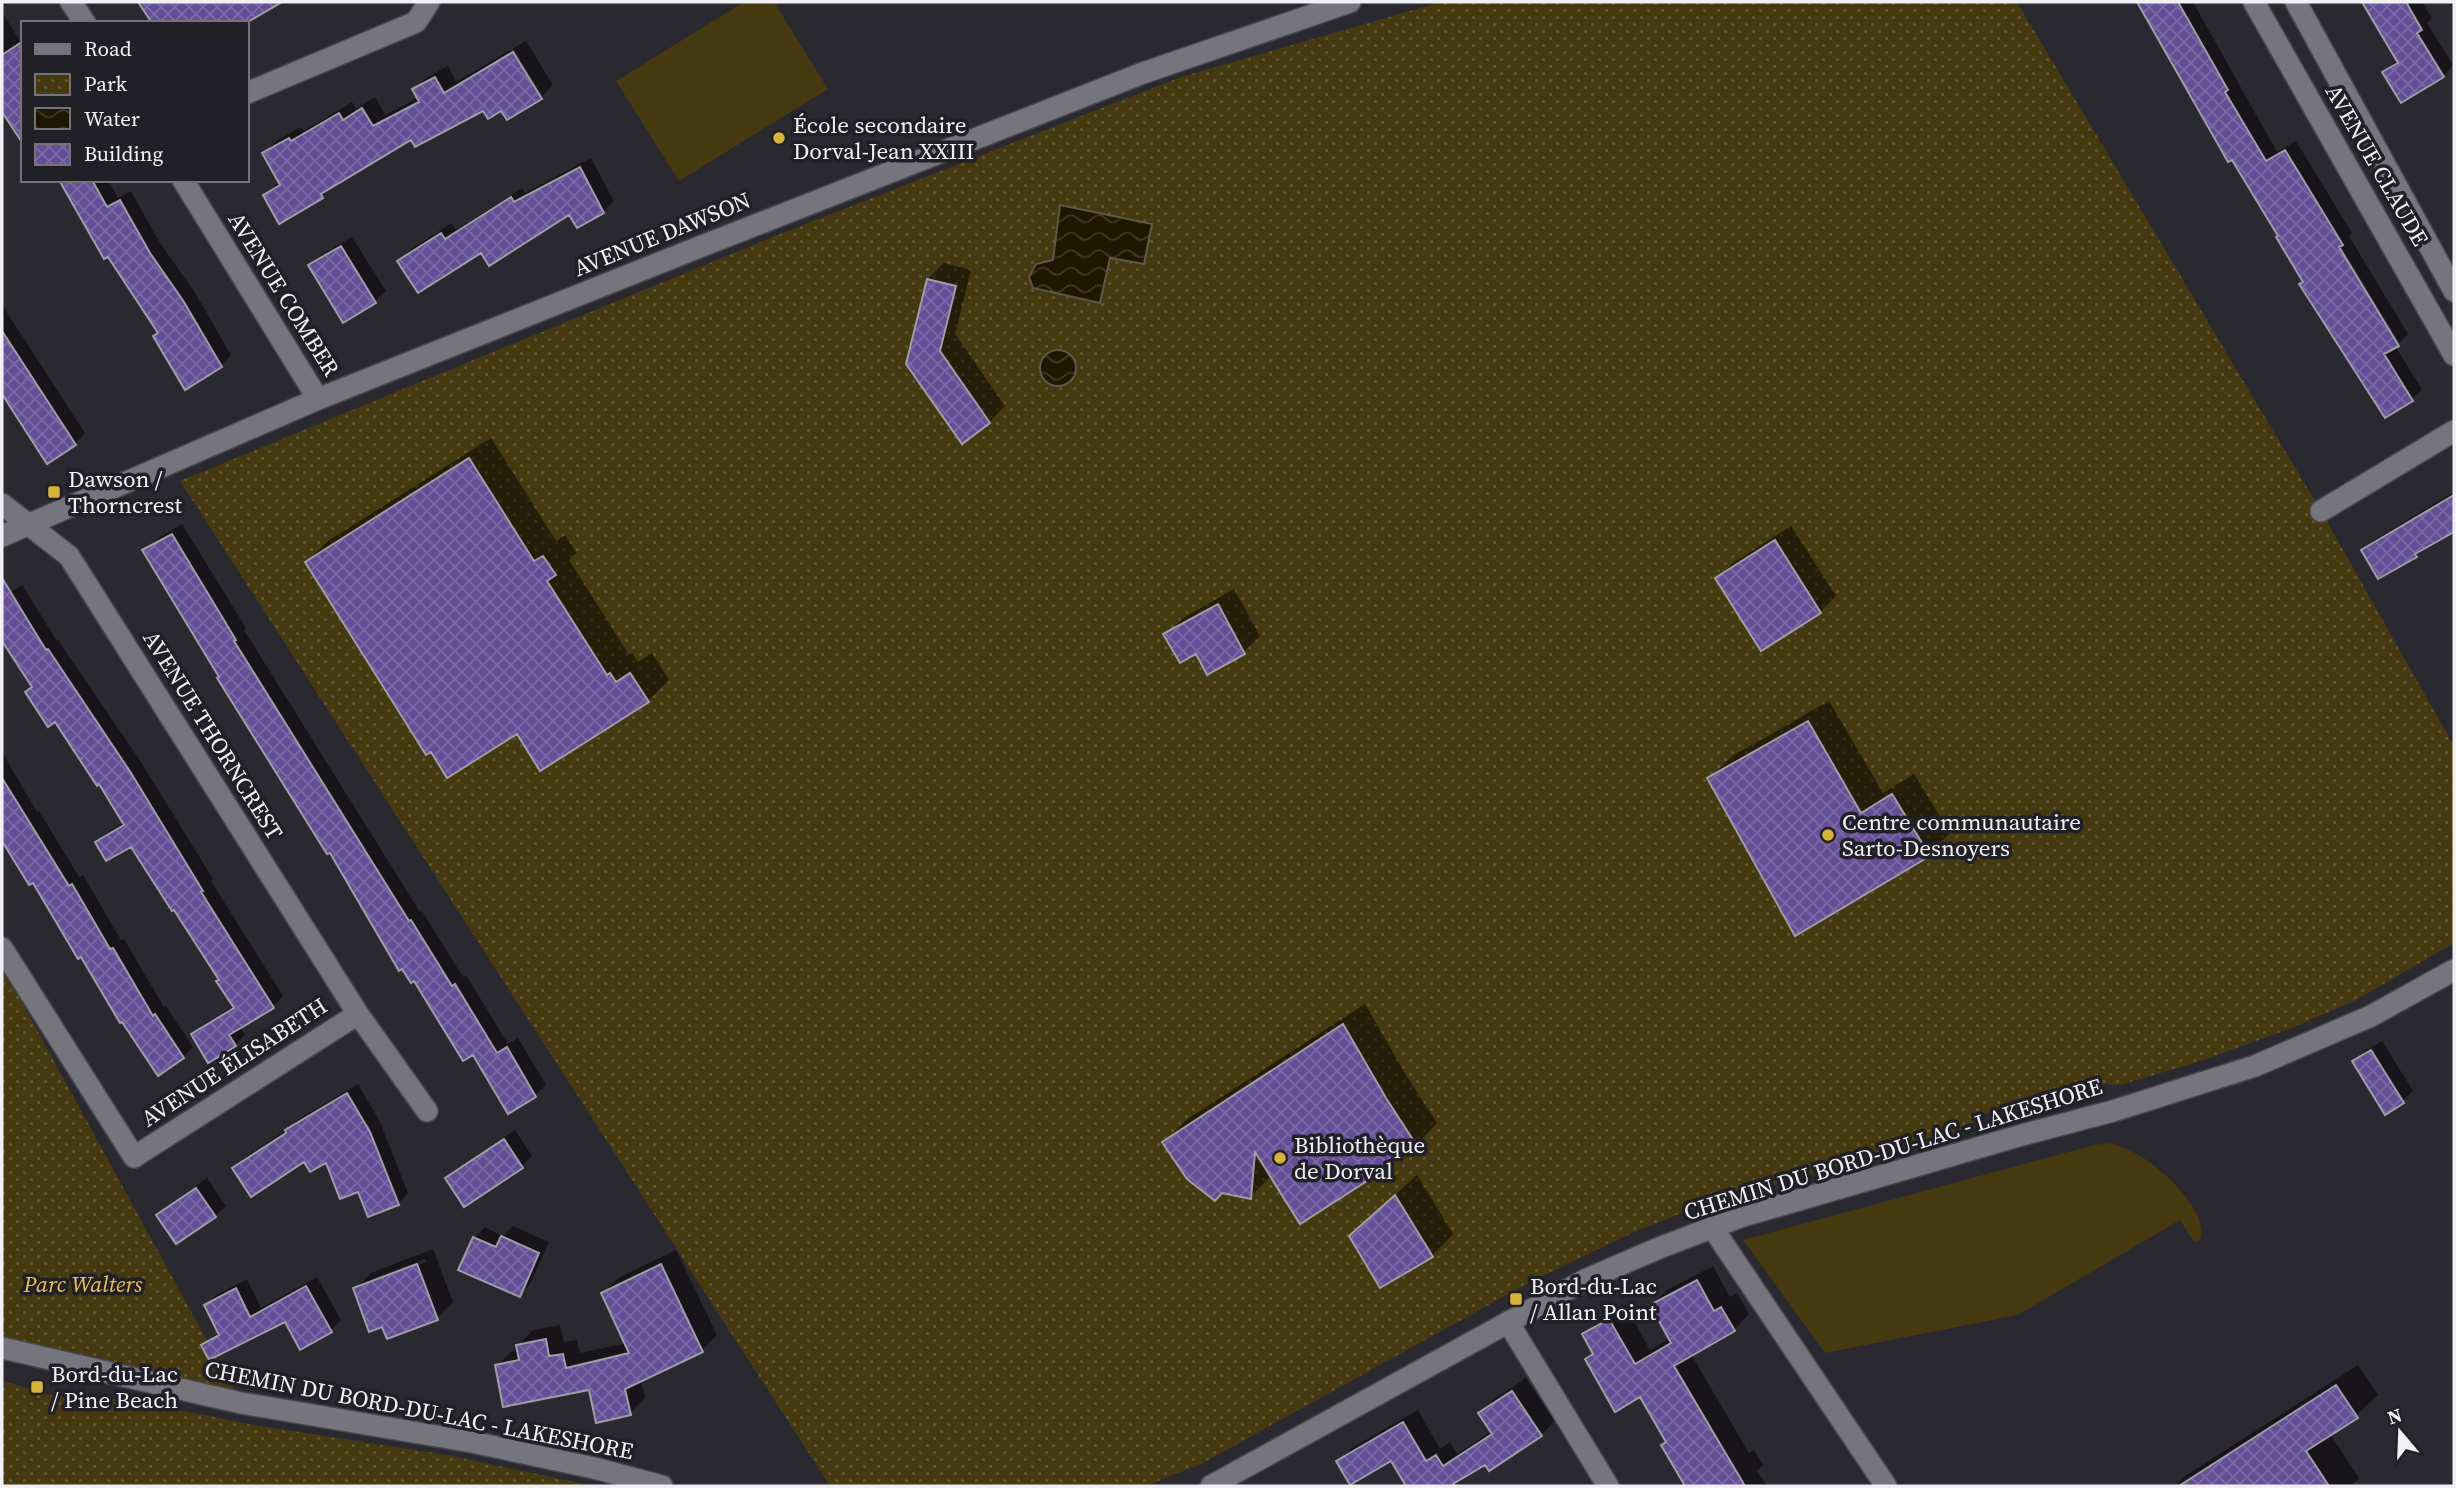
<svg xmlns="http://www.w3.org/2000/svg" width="2456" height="1488" font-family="'Source Serif 4',serif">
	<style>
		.grass { fill: #45390f }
		.park { fill: url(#park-dots) }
		.water { fill: url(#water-waves); stroke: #5f5849; stroke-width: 2 }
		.shadow { fill: #0007; fill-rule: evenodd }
		.building { fill: url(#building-cross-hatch); stroke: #9f9da5; stroke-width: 2 }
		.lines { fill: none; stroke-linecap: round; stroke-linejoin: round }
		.minor-casing { stroke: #48474d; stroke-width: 24 }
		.minor { stroke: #76747c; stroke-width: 21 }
		.poi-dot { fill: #d9b334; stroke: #212026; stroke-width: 2.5 }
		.labels { text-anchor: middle; stroke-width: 7; stroke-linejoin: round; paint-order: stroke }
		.poi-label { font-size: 23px; fill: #f1f0f4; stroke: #212026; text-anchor: start }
		.street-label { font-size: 23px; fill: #f1f0f4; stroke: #212026 }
		.park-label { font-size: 23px; font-style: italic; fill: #e8c246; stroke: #212026 }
	</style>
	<defs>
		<pattern id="park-dots" width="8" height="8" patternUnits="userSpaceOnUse" patternTransform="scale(1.75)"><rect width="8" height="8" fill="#45390f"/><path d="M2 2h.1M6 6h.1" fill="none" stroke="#605633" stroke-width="1.8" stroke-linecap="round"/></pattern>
		<pattern id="water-waves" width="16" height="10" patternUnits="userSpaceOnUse" patternTransform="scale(1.75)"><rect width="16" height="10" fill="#201700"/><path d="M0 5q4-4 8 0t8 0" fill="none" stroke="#413926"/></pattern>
		<pattern id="building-cross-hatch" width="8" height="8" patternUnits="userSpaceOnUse" patternTransform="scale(1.75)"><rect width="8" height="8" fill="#644f97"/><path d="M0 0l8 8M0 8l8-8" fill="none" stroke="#7b69a6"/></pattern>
	</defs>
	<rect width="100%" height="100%" fill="#2b2930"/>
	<path class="grass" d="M 744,2 L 774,2 L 828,89 L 679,181 L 616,81 Z
		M 2111,1143 C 2121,1147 2132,1151 2142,1157 C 2164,1171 2208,1211 2201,1239 L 2194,1242 L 2180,1220 L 2018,1315 L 1825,1353 L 1743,1240 L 2094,1145 Z"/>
	<path class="park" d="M 1441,2 L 2017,2 L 2321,511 L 2454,746 L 2454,943 L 2356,1000 L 2294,1027 L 2201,1061 L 2120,1085 L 2105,1084 L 2090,1079 L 2088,1085 L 1979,1115 L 1969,1128 L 1697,1207 L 1632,1233 L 1532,1281 L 1201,1464 L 1145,1486 L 830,1486 L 180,481 L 775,236 L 1181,77 Z
		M 2,966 L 241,1403 L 2,1348 Z
		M 2,1381 L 52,1395 L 54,1389 L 170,1408 L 248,1424 L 453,1456 L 593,1486 L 2,1486 Z"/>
	<path class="water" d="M 1060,205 L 1152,224 L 1144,264 L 1110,258 L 1100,303 L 1033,288 L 1029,277 L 1036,264 L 1053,260 Z
		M1040 368a18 18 0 1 1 36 0a18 18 0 1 1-36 0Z"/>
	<path class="shadow" d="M 141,2 L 271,2 L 262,11 L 154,23 Z
		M 2139,2 L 2193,2 L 2277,152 L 2296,141 L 2352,233 L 2349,236 L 2408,334 L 2399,343 L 2336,238 L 2333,240 L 2396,344 L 2399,344 L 2395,346 L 2422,389 L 2412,399 L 2305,282 L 2280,236 Z
		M 2364,2 L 2422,2 L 2432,18 L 2427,23 L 2453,65 L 2443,76 L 2384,73 L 2398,60 Z
		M 2,12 L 20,41 L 23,39 L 23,128 L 11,123 L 2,109 Z
		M 526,41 L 553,85 L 542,96 L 513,48 Z
		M 510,50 L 538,96 L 541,96 L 507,117 L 502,109 L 484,109 L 412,138 L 335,184 L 322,197 L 265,195 L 280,181 L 264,153 L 276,141 L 301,127 L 304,131 L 352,102 L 356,109 L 375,97 L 385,115 L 418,98 L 414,90 L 426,78 L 448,66 L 456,82 Z
		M 591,158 L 614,201 L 603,212 L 577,226 L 570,212 L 482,251 L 399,261 L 410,250 L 452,223 L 456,230 L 522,188 L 525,193 Z
		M 57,180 L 108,180 L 118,198 L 131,191 L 160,243 L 194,291 L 231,355 L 221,366 L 160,332 L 64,185 L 62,187 Z
		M 352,237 L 386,291 L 375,302 L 344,321 L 311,266 L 321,255 Z
		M 944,263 L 971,270 L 955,334 L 1005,406 L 989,422 L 908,364 L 928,279 Z
		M 2,305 L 85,433 L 75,444 L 47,461 L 2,393 Z
		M 491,438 L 556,541 L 565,535 L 576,553 L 569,560 L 629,655 L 632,653 L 638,662 L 652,653 L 669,680 L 648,701 L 517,732 L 307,562 L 328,541 Z
		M 2454,492 L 2454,535 L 2452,531 L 2426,546 L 2416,556 L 2364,551 L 2374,540 Z
		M 182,524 L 246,628 L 244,630 L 420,912 L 422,911 L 463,977 L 466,975 L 508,1044 L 518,1038 L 546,1085 L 535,1095 L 508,1111 L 473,1053 L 330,850 L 145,551 L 155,540 Z
		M 1791,526 L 1836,596 L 1820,612 L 1717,579 L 1733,563 Z
		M 22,585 L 57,641 L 58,640 L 141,762 L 213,879 L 211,881 L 283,996 L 273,1006 L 240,1027 L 245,1035 L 235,1045 L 193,1034 L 204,1024 L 234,1006 L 220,979 L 132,845 L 97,842 L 108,832 L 124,822 L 2,637 L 2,598 Z
		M 1234,589 L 1260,636 L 1244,652 L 1208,672 L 1196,652 L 1166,635 L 1182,619 Z
		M 1829,701 L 1883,793 L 1914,774 L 1950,833 L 1929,854 L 1796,934 L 1710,778 L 1731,757 Z
		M 2,752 L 37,812 L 39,811 L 79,877 L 83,875 L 121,940 L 124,939 L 164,1007 L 166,1006 L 193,1047 L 183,1057 L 158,1073 L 34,881 L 30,883 L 2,835 Z
		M 1365,1004 L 1407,1077 L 1437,1123 L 1416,1145 L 1392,1159 L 1380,1170 L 1272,1175 L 1250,1197 L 1165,1142 L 1186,1120 Z
		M 2382,1041 L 2413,1091 L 2403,1101 L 2386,1112 L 2355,1062 L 2365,1051 Z
		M 358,1084 L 380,1122 L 408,1193 L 398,1204 L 359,1190 L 327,1160 L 304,1159 L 234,1169 L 244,1158 L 288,1129 L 297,1120 ZM 368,1124 L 399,1201 L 395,1201 L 365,1125 Z
		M 515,1130 L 532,1156 L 522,1166 L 465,1204 L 447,1178 L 458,1168 Z
		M 1417,1175 L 1453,1234 L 1432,1256 L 1351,1236 Z
		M 207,1178 L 226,1206 L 215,1216 L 158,1215 L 169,1205 Z
		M 513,1226 L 549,1242 L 530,1284 L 519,1295 L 474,1238 L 485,1227 L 503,1236 Z
		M 433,1249 L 453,1302 L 437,1318 L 388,1337 L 383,1324 L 355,1289 L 371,1273 ZM 425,1259 L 426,1262 L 372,1283 L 372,1279 Z
		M 676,1250 L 717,1335 L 702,1350 L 641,1380 L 645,1398 L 630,1413 L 590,1388 L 497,1366 L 512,1351 L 519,1349 L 518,1345 L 533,1330 L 560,1325 L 564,1342 L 577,1340 L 580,1353 L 627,1343 L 603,1294 L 618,1278 Z
		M 1713,1266 L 1730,1297 L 1737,1293 L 1749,1314 L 1734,1330 L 1691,1354 L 1749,1453 L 1754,1450 L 1763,1465 L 1757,1471 L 1767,1486 L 1697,1486 L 1667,1441 L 1641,1395 L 1587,1359 L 1594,1352 L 1584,1335 L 1599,1320 L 1625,1305 L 1650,1350 L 1671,1338 L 1652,1305 L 1667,1290 Z
		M 317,1277 L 341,1320 L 330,1331 L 285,1320 L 203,1346 L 219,1332 L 206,1305 L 216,1295 L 247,1279 L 261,1308 Z
		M 2358,1365 L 2378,1395 L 2356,1416 L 2330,1434 L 2359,1478 L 2351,1486 L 2175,1486 L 2185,1476 Z
		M 1526,1378 L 1555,1421 L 1541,1435 L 1445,1486 L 1408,1486 L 1392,1459 L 1338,1462 L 1352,1448 L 1418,1410 L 1440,1449 L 1450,1442 L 1457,1454 L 1492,1431 L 1480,1413 L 1494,1399 Z"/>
	<path class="building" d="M 138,2 L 282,2 L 246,23 L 152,23 Z
		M 2137,2 L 2178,2 L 2228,90 L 2225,92 L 2266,161 L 2285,150 L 2343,245 L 2339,247 L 2399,346 L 2384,354 L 2413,401 L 2385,418 L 2299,284 L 2303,282 L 2276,237 L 2278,236 L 2232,160 L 2228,162 Z
		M 2362,2 L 2406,2 L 2422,30 L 2417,33 L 2444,77 L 2401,103 L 2382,72 L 2398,63 Z
		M 23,41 L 23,144 L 2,112 L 2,55 Z
		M 513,52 L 542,99 L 507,120 L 501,111 L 488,119 L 483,111 L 415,147 L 411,140 L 321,194 L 323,198 L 279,224 L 263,195 L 280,185 L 262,153 L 289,138 L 291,141 L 339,113 L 343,120 L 362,108 L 373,126 L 419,102 L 412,89 L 435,77 L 444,93 Z
		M 580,167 L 604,213 L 577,228 L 569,215 L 489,266 L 481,253 L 418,293 L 397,261 L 441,233 L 445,239 L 511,197 L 514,202 Z
		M 59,180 L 92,180 L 107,207 L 120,200 L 150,253 L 184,302 L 222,367 L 185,390 L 153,336 L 158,333 L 108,257 L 104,259 Z
		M 341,246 L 376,303 L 343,323 L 308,265 Z
		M 927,279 L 956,286 L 940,351 L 990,423 L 962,444 L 906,364 Z
		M 2,331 L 76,445 L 47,464 L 2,394 Z
		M 469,458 L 534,561 L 543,556 L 556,575 L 547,581 L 607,675 L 610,673 L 616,682 L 630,673 L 649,702 L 540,771 L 517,734 L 447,778 L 431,752 L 426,755 L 305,562 Z
		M 2454,495 L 2454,532 L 2415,554 L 2417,557 L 2378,579 L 2361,550 Z
		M 172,534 L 236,640 L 234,641 L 409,921 L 411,920 L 452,986 L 455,984 L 497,1053 L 507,1047 L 536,1097 L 508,1114 L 473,1055 L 463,1061 L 414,981 L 411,983 L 402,969 L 399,971 L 330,853 L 327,854 L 217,678 L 219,677 L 142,550 Z
		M 1775,540 L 1821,613 L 1761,651 L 1715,578 Z
		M 2,578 L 46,650 L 48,649 L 131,773 L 203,891 L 201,892 L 274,1008 L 229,1035 L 236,1046 L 208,1063 L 191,1034 L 234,1008 L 216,981 L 219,980 L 174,910 L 172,911 L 131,847 L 106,861 L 95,842 L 124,825 L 99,784 L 97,786 L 55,722 L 48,727 L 25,692 L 32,687 L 2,641 Z
		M 1218,604 L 1245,654 L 1207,675 L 1196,654 L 1180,663 L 1163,634 Z
		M 1808,721 L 1861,813 L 1892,794 L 1930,856 L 1795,936 L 1707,778 Z
		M 2,778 L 69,886 L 72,884 L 110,949 L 113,948 L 153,1016 L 155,1014 L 184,1058 L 158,1076 L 122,1022 L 120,1023 L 81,957 L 78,959 L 33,883 L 29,885 L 2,841 Z
		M 1343,1024 L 1386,1098 L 1417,1146 L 1379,1168 L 1381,1172 L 1300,1224 L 1255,1152 L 1251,1199 L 1222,1193 L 1215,1201 L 1187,1179 L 1162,1142 Z
		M 2371,1050 L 2404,1103 L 2385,1115 L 2352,1061 Z
		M 347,1093 L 370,1132 L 399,1205 L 368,1217 L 358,1192 L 340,1199 L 326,1163 L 310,1172 L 304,1162 L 251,1197 L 232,1168 L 286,1133 L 285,1130 Z
		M 504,1139 L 523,1168 L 464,1207 L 445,1178 Z
		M 196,1188 L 216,1217 L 176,1244 L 156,1215 Z
		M 1395,1195 L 1433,1257 L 1380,1288 L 1349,1236 Z
		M 501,1236 L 539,1253 L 520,1297 L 458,1270 L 473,1237 L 496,1247 Z
		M 417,1264 L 438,1320 L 387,1339 L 382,1327 L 369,1332 L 353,1288 Z
		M 661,1264 L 703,1352 L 625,1389 L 631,1415 L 596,1423 L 589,1390 L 503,1407 L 495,1365 L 519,1360 L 516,1345 L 546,1339 L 549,1356 L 563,1354 L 566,1368 L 629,1353 L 601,1293 Z
		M 1697,1280 L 1714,1311 L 1721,1307 L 1735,1331 L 1674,1366 L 1745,1486 L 1685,1486 L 1661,1445 L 1666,1442 L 1640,1397 L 1615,1412 L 1585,1359 L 1593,1354 L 1582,1334 L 1609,1319 L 1635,1364 L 1671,1343 L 1650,1305 Z
		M 306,1286 L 332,1332 L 300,1350 L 285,1322 L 209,1360 L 201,1345 L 219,1335 L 204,1305 L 236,1288 L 250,1317 Z
		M 2336,1385 L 2358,1418 L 2306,1451 L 2329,1486 L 2179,1486 Z
		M 1512,1391 L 1542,1436 L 1489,1471 L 1485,1465 L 1453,1484 L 1455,1486 L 1406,1486 L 1391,1461 L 1350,1485 L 1336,1461 L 1403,1422 L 1426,1461 L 1436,1455 L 1443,1466 L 1492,1434 L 1478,1413 Z"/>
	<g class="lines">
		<defs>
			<path id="minor" d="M 71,2 L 85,23
				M 2254,2 L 2454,355
				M 2296,2 L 2454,291
				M 247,93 L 416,22 L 429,2
				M 183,180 L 318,399
				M 2,504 L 69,556 L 358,1014 L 427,1111
				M 2321,511 L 2454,431
				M 2,536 L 318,399 L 697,248 L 1143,73 L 1350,2
				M 2,948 L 134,1157 L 358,1014
				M 1712,1227 L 1886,1486
				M 1508,1322 L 1608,1486
				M 2,1348 L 241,1403 L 472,1442 L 594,1468 L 662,1486
				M 1211,1486 L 1585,1280 L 1659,1248 L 1740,1217 L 2022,1135 L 2113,1111 L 2255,1066 L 2371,1016 L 2454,970"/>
		</defs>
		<use href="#minor" class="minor-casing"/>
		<use href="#minor" class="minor"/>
	</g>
	<g class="poi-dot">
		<circle cx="779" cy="138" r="7"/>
		<rect x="47" y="485" width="14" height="14" rx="3.5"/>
		<circle cx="1828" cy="835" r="7"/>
		<circle cx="1280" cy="1158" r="7"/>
		<rect x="1509" y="1292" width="14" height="14" rx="3.5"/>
		<rect x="30" y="1380" width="14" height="14" rx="3.5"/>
	</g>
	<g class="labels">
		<g class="poi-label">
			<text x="793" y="133">École secondaire<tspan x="793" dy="26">Dorval-Jean XXIII</tspan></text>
			<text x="68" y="487">Dawson /<tspan x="68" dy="26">Thorncrest</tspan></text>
			<text x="1842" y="830">Centre communautaire<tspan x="1842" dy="26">Sarto-Desnoyers</tspan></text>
			<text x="1294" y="1153">Bibliothèque<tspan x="1294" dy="26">de Dorval</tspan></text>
			<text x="1530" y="1294">Bord-du-Lac<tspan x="1530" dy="26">/ Allan Point</tspan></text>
			<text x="51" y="1382">Bord-du-Lac<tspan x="51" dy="26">/ Pine Beach</tspan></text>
		</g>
		<g class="street-label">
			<text transform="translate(2377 165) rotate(60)" y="8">AVENUE CLAUDE</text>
			<text transform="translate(662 234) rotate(-22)" y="8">AVENUE DAWSON</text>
			<text transform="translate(284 294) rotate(58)" y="8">AVENUE COMBER</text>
			<text transform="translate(213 735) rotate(58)" y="8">AVENUE THORNCREST</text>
			<text transform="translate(234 1062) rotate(-33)" y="8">AVENUE ÉLISABETH</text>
			<text transform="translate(1893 1149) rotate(-17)" y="8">CHEMIN DU BORD-DU-LAC - LAKESHORE</text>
			<text transform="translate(419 1410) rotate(11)" y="8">CHEMIN DU BORD-DU-LAC - LAKESHORE</text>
		</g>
		<g class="park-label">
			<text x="83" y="1292">Parc Walters</text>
		</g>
	</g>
	<rect width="2456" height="1488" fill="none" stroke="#f1f0f4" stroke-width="7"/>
	<rect x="21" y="21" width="228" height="161" fill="#212026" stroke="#747378" stroke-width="2"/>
	<rect x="35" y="44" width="35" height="10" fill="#76747c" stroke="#747378" stroke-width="2"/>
	<text x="84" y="56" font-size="21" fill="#f1f0f4">Road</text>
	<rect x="35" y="74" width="35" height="21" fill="url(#park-dots)" stroke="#747378" stroke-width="2"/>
	<text x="84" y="91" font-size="21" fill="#f1f0f4">Park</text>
	<rect x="35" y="108" width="35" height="21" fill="url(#water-waves)" stroke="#747378" stroke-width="2"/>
	<text x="84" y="126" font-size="21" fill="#f1f0f4">Water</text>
	<rect x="35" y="144" width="35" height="21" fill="url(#building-cross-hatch)" stroke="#747378" stroke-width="2"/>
	<text x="84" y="161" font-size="21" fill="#f1f0f4">Building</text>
	<g transform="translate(2400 1432) rotate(341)" stroke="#212026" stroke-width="5" paint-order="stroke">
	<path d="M0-5L12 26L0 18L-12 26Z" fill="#f1f0f4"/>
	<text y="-10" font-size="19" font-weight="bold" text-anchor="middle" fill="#f1f0f4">N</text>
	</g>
</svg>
